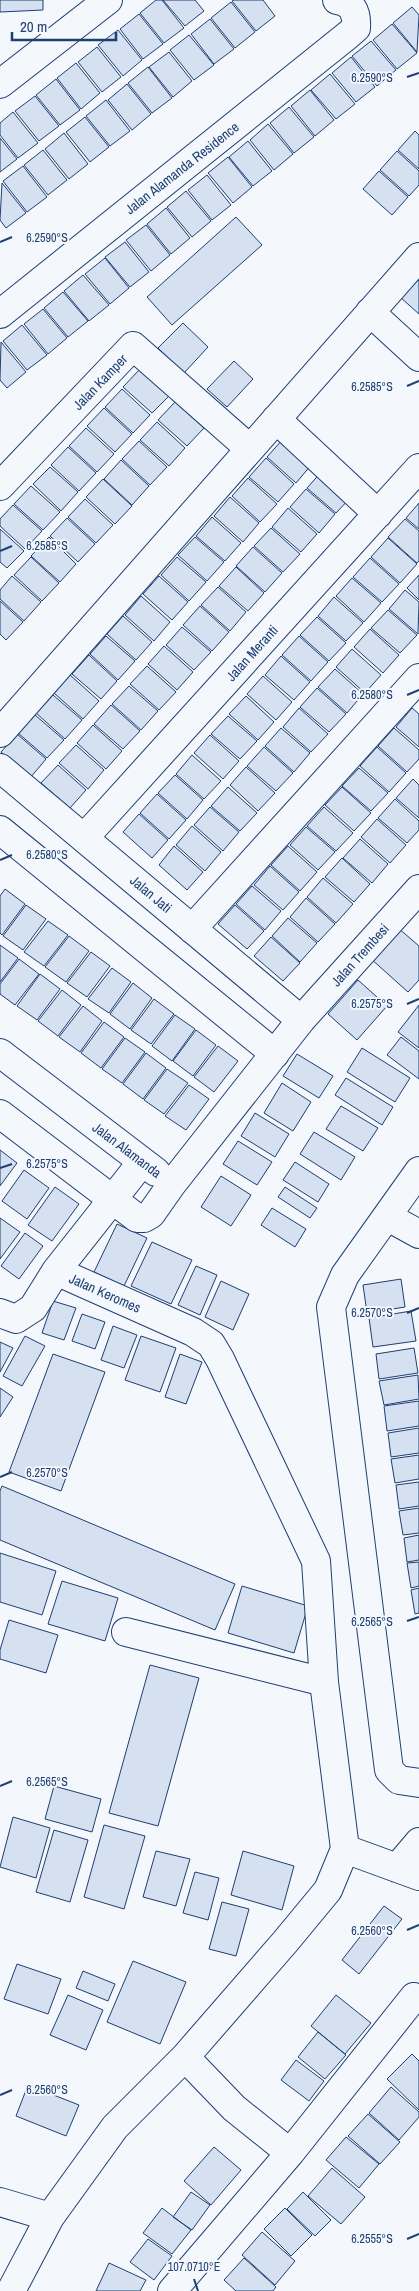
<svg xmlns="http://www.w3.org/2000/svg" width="419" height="2291" font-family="'Archivo Narrow',sans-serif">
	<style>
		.building { fill: #d5e0f0; stroke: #1d3f73 }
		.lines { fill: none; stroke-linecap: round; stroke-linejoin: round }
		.street-casing { stroke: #1d3f73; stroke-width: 30 }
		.street { stroke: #f4f7fb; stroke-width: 28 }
		.ticks { fill: none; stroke: #1d3f73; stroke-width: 2 }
		.labels { text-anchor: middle; stroke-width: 4; stroke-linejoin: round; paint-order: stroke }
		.street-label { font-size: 14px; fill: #1d3f73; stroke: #f4f7fb }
		.ticks-label { font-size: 12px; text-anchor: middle; fill: #1d3f73; stroke: #f4f7fb; stroke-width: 4; stroke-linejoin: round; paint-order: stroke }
	</style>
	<rect width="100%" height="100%" fill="#f4f7fb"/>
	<path class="building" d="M 0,0 L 43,0 L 43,10 L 0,12 Z
		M 156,0 L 162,0 L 184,28 L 164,43 L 140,13 Z
		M 163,0 L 195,0 L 204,11 L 185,26 Z
		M 234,0 L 263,0 L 275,16 L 256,31 L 232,1 Z
		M 231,2 L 255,32 L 235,48 L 211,18 Z
		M 412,7 L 419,15 L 417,52 L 393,23 Z
		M 139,14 L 163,44 L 143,59 L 120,29 Z
		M 210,19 L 234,49 L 214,64 L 191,34 Z
		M 392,24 L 417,53 L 397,69 L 373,40 Z
		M 118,30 L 142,60 L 123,76 L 98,45 Z
		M 189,35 L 214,65 L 194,80 L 170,50 Z
		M 371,41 L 396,70 L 377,86 L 352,56 Z
		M 97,47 L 121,77 L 102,92 L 78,62 Z
		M 169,52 L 192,81 L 173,97 L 149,67 Z
		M 351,57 L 375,87 L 356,102 L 332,73 Z
		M 76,63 L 100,93 L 81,109 L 57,78 Z
		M 148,67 L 172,98 L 152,113 L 128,83 Z
		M 330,74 L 355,104 L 336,119 L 311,90 Z
		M 56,79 L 80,110 L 60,125 L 36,95 Z
		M 127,84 L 151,114 L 132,130 L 108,100 Z
		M 310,90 L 334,120 L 315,136 L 291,106 Z
		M 35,96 L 59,126 L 39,141 L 15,111 Z
		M 106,100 L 130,131 L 110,146 L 86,116 Z
		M 289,107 L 314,137 L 294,153 L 270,123 Z
		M 13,112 L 38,143 L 18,158 L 0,135 L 0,123 Z
		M 85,117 L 109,147 L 90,162 L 66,132 Z
		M 268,124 L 293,154 L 274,170 L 250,140 Z
		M 415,131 L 419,135 L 419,169 L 398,150 Z
		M 64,133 L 88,164 L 69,179 L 45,149 Z
		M 0,138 L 17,159 L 0,172 Z
		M 248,141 L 272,171 L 253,186 L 229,157 Z
		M 43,150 L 67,180 L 48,195 L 24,165 Z
		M 397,151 L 419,171 L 419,185 L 409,196 L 380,170 Z
		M 228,157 L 252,187 L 233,203 L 208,173 Z
		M 23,166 L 47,197 L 27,212 L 3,181 Z
		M 379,171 L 408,197 L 392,215 L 363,189 Z
		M 207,175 L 231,205 L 212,220 L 188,190 Z
		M 2,183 L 26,213 L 6,228 L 0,220 Z
		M 186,191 L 211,221 L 192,237 L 167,207 Z
		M 166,208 L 190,238 L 171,254 L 147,224 Z
		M 236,217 L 262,245 L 172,325 L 147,297 Z
		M 146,225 L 170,255 L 151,271 L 126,240 Z
		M 125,242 L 149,272 L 130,287 L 105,257 Z
		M 105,258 L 129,288 L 110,304 L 85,274 Z
		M 83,275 L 109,305 L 89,321 L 64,291 Z
		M 416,279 L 419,281 L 419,314 L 400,297 Z
		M 63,292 L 88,321 L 68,337 L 44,308 Z
		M 43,309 L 67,338 L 48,354 L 24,324 Z
		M 183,323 L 208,347 L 184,373 L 158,348 Z
		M 22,325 L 47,355 L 27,370 L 3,341 Z
		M 1,342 L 26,372 L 7,388 L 0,380 Z
		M 234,361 L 253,379 L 227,407 L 207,389 Z
		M 140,369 L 169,396 L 152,413 L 123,387 Z
		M 122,389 L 150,415 L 133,433 L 105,407 Z
		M 175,402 L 204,428 L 187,446 L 158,420 Z
		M 104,408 L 132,434 L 115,452 L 87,426 Z
		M 157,422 L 185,448 L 169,466 L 140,440 Z
		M 86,428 L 114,454 L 97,472 L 69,446 Z
		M 283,439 L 312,464 L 296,483 L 267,457 Z
		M 139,441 L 167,467 L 150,485 L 122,459 Z
		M 68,447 L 96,473 L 79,491 L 51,465 Z
		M 266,458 L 294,484 L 278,502 L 249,477 Z
		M 121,460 L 149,486 L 132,505 L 104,479 Z
		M 50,467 L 78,492 L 61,511 L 33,484 Z
		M 324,469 L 353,495 L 336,513 L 307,488 Z
		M 248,478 L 277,504 L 260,522 L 232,496 Z
		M 103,479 L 132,506 L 115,524 L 86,497 Z
		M 31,486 L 60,512 L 43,530 L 14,504 Z
		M 306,489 L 335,514 L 319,533 L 290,507 Z
		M 230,497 L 259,523 L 243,542 L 214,516 Z
		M 85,499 L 113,525 L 96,543 L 68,517 Z
		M 419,503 L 419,529 L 406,518 Z
		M 13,505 L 42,531 L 25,549 L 0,526 L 0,519 Z
		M 288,508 L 317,534 L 301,552 L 272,527 Z
		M 212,517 L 241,543 L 225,561 L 196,536 Z
		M 67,518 L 95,544 L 78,562 L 50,536 Z
		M 405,519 L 419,531 L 419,561 L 417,563 L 388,537 Z
		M 271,528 L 300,554 L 283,572 L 254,546 Z
		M 0,529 L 24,551 L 7,568 L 0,562 Z
		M 49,537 L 76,564 L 60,582 L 31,556 Z
		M 195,537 L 224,562 L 207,581 L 178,555 Z
		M 388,538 L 417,564 L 400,583 L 371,557 Z
		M 253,547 L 282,573 L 265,592 L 236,566 Z
		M 31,557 L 59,583 L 42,601 L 14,575 Z
		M 177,557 L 206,582 L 189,601 L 161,575 Z
		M 370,558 L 399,584 L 382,602 L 353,577 Z
		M 236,567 L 264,593 L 248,611 L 219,586 Z
		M 419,575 L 419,600 L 407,588 Z
		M 12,576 L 41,602 L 24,621 L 0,599 L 0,590 Z
		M 159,576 L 188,602 L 172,620 L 143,594 Z
		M 352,578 L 381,603 L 364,622 L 336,596 Z
		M 218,587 L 246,612 L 230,631 L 201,605 Z
		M 405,590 L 419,602 L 418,634 L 389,609 Z
		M 141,596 L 170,622 L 154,641 L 125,615 Z
		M 334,597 L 363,623 L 346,641 L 318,616 Z
		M 0,601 L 23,622 L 6,640 L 0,634 Z
		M 200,606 L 229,632 L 212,651 L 183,625 Z
		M 388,610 L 417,635 L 400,653 L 371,628 Z
		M 123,616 L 152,642 L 136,660 L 107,634 Z
		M 317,617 L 346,643 L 329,661 L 300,635 Z
		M 182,627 L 211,652 L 194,670 L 166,645 Z
		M 370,629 L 399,655 L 383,673 L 354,647 Z
		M 106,636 L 135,661 L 118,680 L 90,654 Z
		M 299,636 L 328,662 L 311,681 L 282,655 Z
		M 164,646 L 193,672 L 177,690 L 148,664 Z
		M 352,649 L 381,675 L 365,693 L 336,667 Z
		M 89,655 L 117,681 L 101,699 L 72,674 Z
		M 281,656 L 310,682 L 294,700 L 265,675 Z
		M 147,666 L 176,692 L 159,710 L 130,684 Z
		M 335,669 L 363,694 L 347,713 L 318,687 Z
		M 70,675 L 99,701 L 83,719 L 54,693 Z
		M 263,676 L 292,702 L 276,720 L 247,694 Z
		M 129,686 L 158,711 L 141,730 L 112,704 Z
		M 317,688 L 346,714 L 329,732 L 300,707 Z
		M 53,695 L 82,720 L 65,739 L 36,713 Z
		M 246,696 L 274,722 L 258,740 L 229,714 Z
		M 111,705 L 140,731 L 123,749 L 94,724 Z
		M 299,708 L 328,734 L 311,752 L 283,727 Z
		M 412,708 L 419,714 L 419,747 L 396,727 Z
		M 35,715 L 64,740 L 47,758 L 18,733 Z
		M 228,716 L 257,741 L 240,759 L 211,734 Z
		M 93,725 L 122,751 L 106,769 L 77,743 Z
		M 281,728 L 310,753 L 294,772 L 265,746 Z
		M 394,728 L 419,750 L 419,759 L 407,772 L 378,746 Z
		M 17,734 L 46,759 L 30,778 L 1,752 Z
		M 210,735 L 239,761 L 223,779 L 194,753 Z
		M 76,745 L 104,770 L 88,789 L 59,763 Z
		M 264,747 L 293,773 L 276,791 L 247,766 Z
		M 377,747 L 406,773 L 389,792 L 360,766 Z
		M 192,755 L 221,781 L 204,799 L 176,774 Z
		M 58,765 L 86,790 L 70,808 L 41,783 Z
		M 246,767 L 275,793 L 258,811 L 230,785 Z
		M 359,768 L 388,793 L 371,811 L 342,786 Z
		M 175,775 L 203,800 L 187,819 L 158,793 Z
		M 413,779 L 419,785 L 419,818 L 396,798 Z
		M 228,787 L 257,813 L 240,831 L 211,806 Z
		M 342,787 L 371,813 L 354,831 L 325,805 Z
		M 157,794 L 186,820 L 169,839 L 140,813 Z
		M 395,799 L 419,821 L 419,830 L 407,843 L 378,818 Z
		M 210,807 L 239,832 L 223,851 L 194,825 Z
		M 324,807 L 353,833 L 336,851 L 307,826 Z
		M 139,814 L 168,840 L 152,858 L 123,832 Z
		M 377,819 L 406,845 L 390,863 L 361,837 Z
		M 192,826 L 221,852 L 205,871 L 176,845 Z
		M 306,827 L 335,852 L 318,870 L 290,845 Z
		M 360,839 L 388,864 L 372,883 L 343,858 Z
		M 174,846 L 203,872 L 187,890 L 159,865 Z
		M 288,846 L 317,872 L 300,891 L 271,865 Z
		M 342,858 L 370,884 L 354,902 L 325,877 Z
		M 270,866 L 299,892 L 283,910 L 254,885 Z
		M 323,878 L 353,904 L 336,923 L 307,897 Z
		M 252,886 L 281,911 L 265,930 L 236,904 Z
		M 5,889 L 25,904 L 2,935 L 0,933 L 0,896 Z
		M 306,898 L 335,924 L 318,942 L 290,917 Z
		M 26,905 L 46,919 L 23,950 L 3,936 Z
		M 235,905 L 264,931 L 247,949 L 218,924 Z
		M 288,918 L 317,943 L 300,962 L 272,936 Z
		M 48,921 L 68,935 L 44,966 L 24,952 Z
		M 397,927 L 419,946 L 419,980 L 408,992 L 370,958 Z
		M 69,936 L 89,951 L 66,982 L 45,967 Z
		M 271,937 L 300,963 L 283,981 L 254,956 Z
		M 0,945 L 18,958 L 0,982 Z
		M 91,952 L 110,966 L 87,997 L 67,983 Z
		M 19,959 L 39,974 L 15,1005 L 0,994 L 0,984 Z
		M 112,968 L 131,982 L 109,1013 L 88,999 Z
		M 40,974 L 60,989 L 37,1020 L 17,1006 Z
		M 358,980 L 387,1006 L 357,1040 L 328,1014 Z
		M 133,983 L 152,998 L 130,1029 L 110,1014 Z
		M 62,990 L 81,1005 L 58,1036 L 38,1021 Z
		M 154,999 L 174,1014 L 151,1044 L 131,1030 Z
		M 419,1005 L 419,1048 L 398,1032 Z
		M 83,1006 L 102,1021 L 80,1052 L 59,1037 Z
		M 175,1015 L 195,1029 L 172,1061 L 152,1046 Z
		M 104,1022 L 124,1037 L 101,1068 L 81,1053 Z
		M 196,1030 L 216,1045 L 193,1076 L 173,1061 Z
		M 401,1037 L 419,1051 L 419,1079 L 387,1055 Z
		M 125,1038 L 145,1052 L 122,1083 L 102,1069 Z
		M 218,1046 L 238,1061 L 214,1092 L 194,1077 Z
		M 362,1048 L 410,1078 L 395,1102 L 347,1072 Z
		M 146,1053 L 166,1068 L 143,1099 L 123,1084 Z
		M 297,1054 L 333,1076 L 319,1098 L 283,1076 Z
		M 167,1069 L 188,1083 L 164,1114 L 144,1100 Z
		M 346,1078 L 393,1107 L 382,1125 L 335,1095 Z
		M 282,1083 L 311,1102 L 293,1131 L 264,1113 Z
		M 189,1085 L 209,1099 L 186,1130 L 165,1116 Z
		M 341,1106 L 378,1128 L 363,1151 L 326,1129 Z
		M 255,1113 L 289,1134 L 275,1157 L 241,1136 Z
		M 314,1132 L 355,1157 L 341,1180 L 300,1154 Z
		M 238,1141 L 272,1162 L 257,1185 L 223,1164 Z
		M 0,1150 L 17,1163 L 0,1186 Z
		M 295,1162 L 329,1184 L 318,1202 L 283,1180 Z
		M 24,1170 L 49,1188 L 27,1219 L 2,1201 Z
		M 221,1176 L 251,1195 L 231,1226 L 201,1207 Z
		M 55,1187 L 79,1204 L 52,1241 L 28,1225 Z
		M 285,1187 L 317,1208 L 310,1218 L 278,1197 Z
		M 272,1208 L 306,1229 L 295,1247 L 261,1225 Z
		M 0,1218 L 20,1232 L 0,1259 Z
		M 117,1224 L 147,1238 L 124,1286 L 94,1272 Z
		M 25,1233 L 43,1246 L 19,1279 L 1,1266 Z
		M 152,1242 L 192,1260 L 171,1304 L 131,1286 Z
		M 196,1266 L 217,1275 L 200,1315 L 178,1305 Z
		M 401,1279 L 405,1307 L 367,1313 L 363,1285 Z
		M 221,1281 L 249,1294 L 233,1330 L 205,1317 Z
		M 53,1301 L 76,1308 L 64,1340 L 42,1333 Z
		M 411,1311 L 416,1341 L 373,1347 L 369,1318 Z
		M 82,1314 L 105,1322 L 95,1349 L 72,1341 Z
		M 113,1326 L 137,1335 L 124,1368 L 101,1360 Z
		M 25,1336 L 45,1346 L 22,1386 L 3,1376 Z
		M 141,1336 L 176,1348 L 160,1392 L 125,1380 Z
		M 0,1342 L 13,1348 L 0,1372 Z
		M 414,1348 L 418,1373 L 379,1379 L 376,1354 Z
		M 53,1354 L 105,1372 L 61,1491 L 9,1472 Z
		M 180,1354 L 202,1362 L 186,1404 L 165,1397 Z
		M 418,1375 L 419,1399 L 384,1405 L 379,1381 Z
		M 0,1388 L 13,1397 L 0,1417 Z
		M 419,1401 L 419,1426 L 387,1431 L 384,1406 Z
		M 419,1428 L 419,1453 L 391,1457 L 388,1433 Z
		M 419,1455 L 419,1479 L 395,1483 L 391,1459 Z
		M 419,1482 L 419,1506 L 399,1509 L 396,1485 Z
		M 2,1486 L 235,1584 L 215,1630 L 0,1540 L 0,1491 Z
		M 419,1508 L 419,1533 L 403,1535 L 399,1511 Z
		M 419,1535 L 419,1560 L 407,1562 L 404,1538 Z
		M 0,1553 L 56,1571 L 42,1615 L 0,1602 Z
		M 419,1562 L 419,1586 L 411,1588 L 407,1563 Z
		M 62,1581 L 118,1598 L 105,1641 L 48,1624 Z
		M 242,1586 L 308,1606 L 294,1653 L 228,1633 Z
		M 419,1588 L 419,1613 L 415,1614 L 411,1590 Z
		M 9,1620 L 58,1635 L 46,1673 L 0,1659 L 0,1650 Z
		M 150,1665 L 199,1678 L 158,1826 L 109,1813 Z
		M 54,1786 L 101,1799 L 92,1832 L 45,1819 Z
		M 13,1817 L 50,1828 L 36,1878 L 0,1867 Z
		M 104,1825 L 145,1836 L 124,1909 L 84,1897 Z
		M 54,1830 L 88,1840 L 70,1902 L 36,1892 Z
		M 156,1851 L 190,1859 L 176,1906 L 143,1897 Z
		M 243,1851 L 294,1866 L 282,1910 L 231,1895 Z
		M 195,1872 L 219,1878 L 208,1920 L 183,1913 Z
		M 222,1902 L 249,1909 L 236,1956 L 209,1949 Z
		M 384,1906 L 402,1919 L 359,1974 L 342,1960 Z
		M 133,1961 L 186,1982 L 160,2044 L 107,2022 Z
		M 17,1964 L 61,1979 L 48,2014 L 4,1999 Z
		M 83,1971 L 115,1984 L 108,2001 L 76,1988 Z
		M 68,1995 L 103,2010 L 86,2050 L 50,2035 Z
		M 336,1995 L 371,2023 L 345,2054 L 311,2026 Z
		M 318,2032 L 346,2055 L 325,2079 L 298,2057 Z
		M 412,2054 L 419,2061 L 419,2110 L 387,2079 Z
		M 296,2060 L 324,2081 L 309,2101 L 281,2080 Z
		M 28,2085 L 79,2105 L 66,2136 L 16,2116 Z
		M 391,2087 L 419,2112 L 419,2117 L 399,2140 L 369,2113 Z
		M 368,2114 L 400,2142 L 380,2164 L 348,2136 Z
		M 346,2137 L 379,2164 L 359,2188 L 326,2160 Z
		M 214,2147 L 241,2170 L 211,2205 L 184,2181 Z
		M 332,2168 L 365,2197 L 341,2224 L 308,2196 Z
		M 191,2192 L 210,2205 L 192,2230 L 173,2217 Z
		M 303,2192 L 331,2220 L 315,2236 L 287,2209 Z
		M 162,2208 L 191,2230 L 172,2254 L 143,2233 Z
		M 285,2208 L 312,2235 L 291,2256 L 264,2229 Z
		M 262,2232 L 295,2261 L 275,2285 L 242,2255 Z
		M 148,2239 L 172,2256 L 154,2280 L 130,2262 Z
		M 244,2258 L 276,2287 L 273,2291 L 236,2291 L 224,2280 Z
		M 109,2263 L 146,2280 L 140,2291 L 96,2291 Z"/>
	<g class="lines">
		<defs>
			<path id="street" d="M 0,84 L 108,0
				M 370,312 L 419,357
				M 0,314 L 348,35 L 356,28 C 357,13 353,3 337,0
				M 276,419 L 378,514
				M 0,486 L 133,346 L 250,449
				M 0,733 L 419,257
				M 0,768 L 301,1020
				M 0,830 L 275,1054
				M 84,838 L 419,468
				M 192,929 L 419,678
				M 0,1053 L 156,1172
				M 0,1114 L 137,1218 L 144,1218 L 151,1214 L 172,1184 L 301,1020 L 419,889
				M 419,1171 L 345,1275 L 331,1307 L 389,1770 L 399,1780 L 419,1783
				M 388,1217 L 419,1234
				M 0,1313 L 16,1319 L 33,1308 L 56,1271 L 142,1162
				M 126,1632 L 324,1682
				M 345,1849 L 419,1876
				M 397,1868 L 419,1842
				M 185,2057 L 234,2108 L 290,2153
				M 0,2202 L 50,2217
				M 11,2291 L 50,2217 L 115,2127 L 185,2057 L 285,1942 L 328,1890 L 345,1849 L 324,1682 L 316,1561 L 220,1359 L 211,1344 L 193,1332 L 56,1271
				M 172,2291 L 290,2153 L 414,1997"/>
		</defs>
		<use href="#street" class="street-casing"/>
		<use href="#street" class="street"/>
	</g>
	<path class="ticks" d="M 407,77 L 419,73M 0,242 L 12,237M 407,386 L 419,381M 0,551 L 12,546M 407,695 L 419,690M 0,860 L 12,855M 407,1004 L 419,999M 0,1168 L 12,1164M 407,1313 L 419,1308M 0,1477 L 12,1472M 407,1621 L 419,1617M 0,1786 L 12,1781M 407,1930 L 419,1925M 0,2095 L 12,2090M 407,2239 L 419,2234M 194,2279 L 198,2291"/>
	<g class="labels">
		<g class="street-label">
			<text transform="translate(182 168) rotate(-38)" y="5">Jalan Alamanda Residence</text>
			<text transform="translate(100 382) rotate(-46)" y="5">Jalan Kamper</text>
			<text transform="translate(252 653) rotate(-48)" y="5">Jalan Meranti</text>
			<text transform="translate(151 894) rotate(40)" y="5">Jalan Jati</text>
			<text transform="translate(360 955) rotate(-48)" y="5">Jalan Trembesi</text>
			<text transform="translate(127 1150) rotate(37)" y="5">Jalan Alamanda</text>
			<text transform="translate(105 1293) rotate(24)" y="5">Jalan Keromes</text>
		</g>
	</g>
	<g class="ticks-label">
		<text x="372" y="82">6.2590°S</text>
		<text x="47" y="242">6.2590°S</text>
		<text x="372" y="391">6.2585°S</text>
		<text x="47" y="550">6.2585°S</text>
		<text x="372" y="699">6.2580°S</text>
		<text x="47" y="859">6.2580°S</text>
		<text x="372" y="1008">6.2575°S</text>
		<text x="47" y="1168">6.2575°S</text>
		<text x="372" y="1317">6.2570°S</text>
		<text x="47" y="1477">6.2570°S</text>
		<text x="372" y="1626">6.2565°S</text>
		<text x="47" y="1786">6.2565°S</text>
		<text x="372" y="1935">6.2560°S</text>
		<text x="47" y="2094">6.2560°S</text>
		<text x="372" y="2243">6.2555°S</text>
		<text x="194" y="2271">107.0710°E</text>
	</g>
	<path d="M12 32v8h104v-8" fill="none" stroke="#1d3f73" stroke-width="2.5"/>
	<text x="20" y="32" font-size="15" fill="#1d3f73" stroke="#f4f7fb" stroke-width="4" paint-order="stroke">20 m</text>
</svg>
